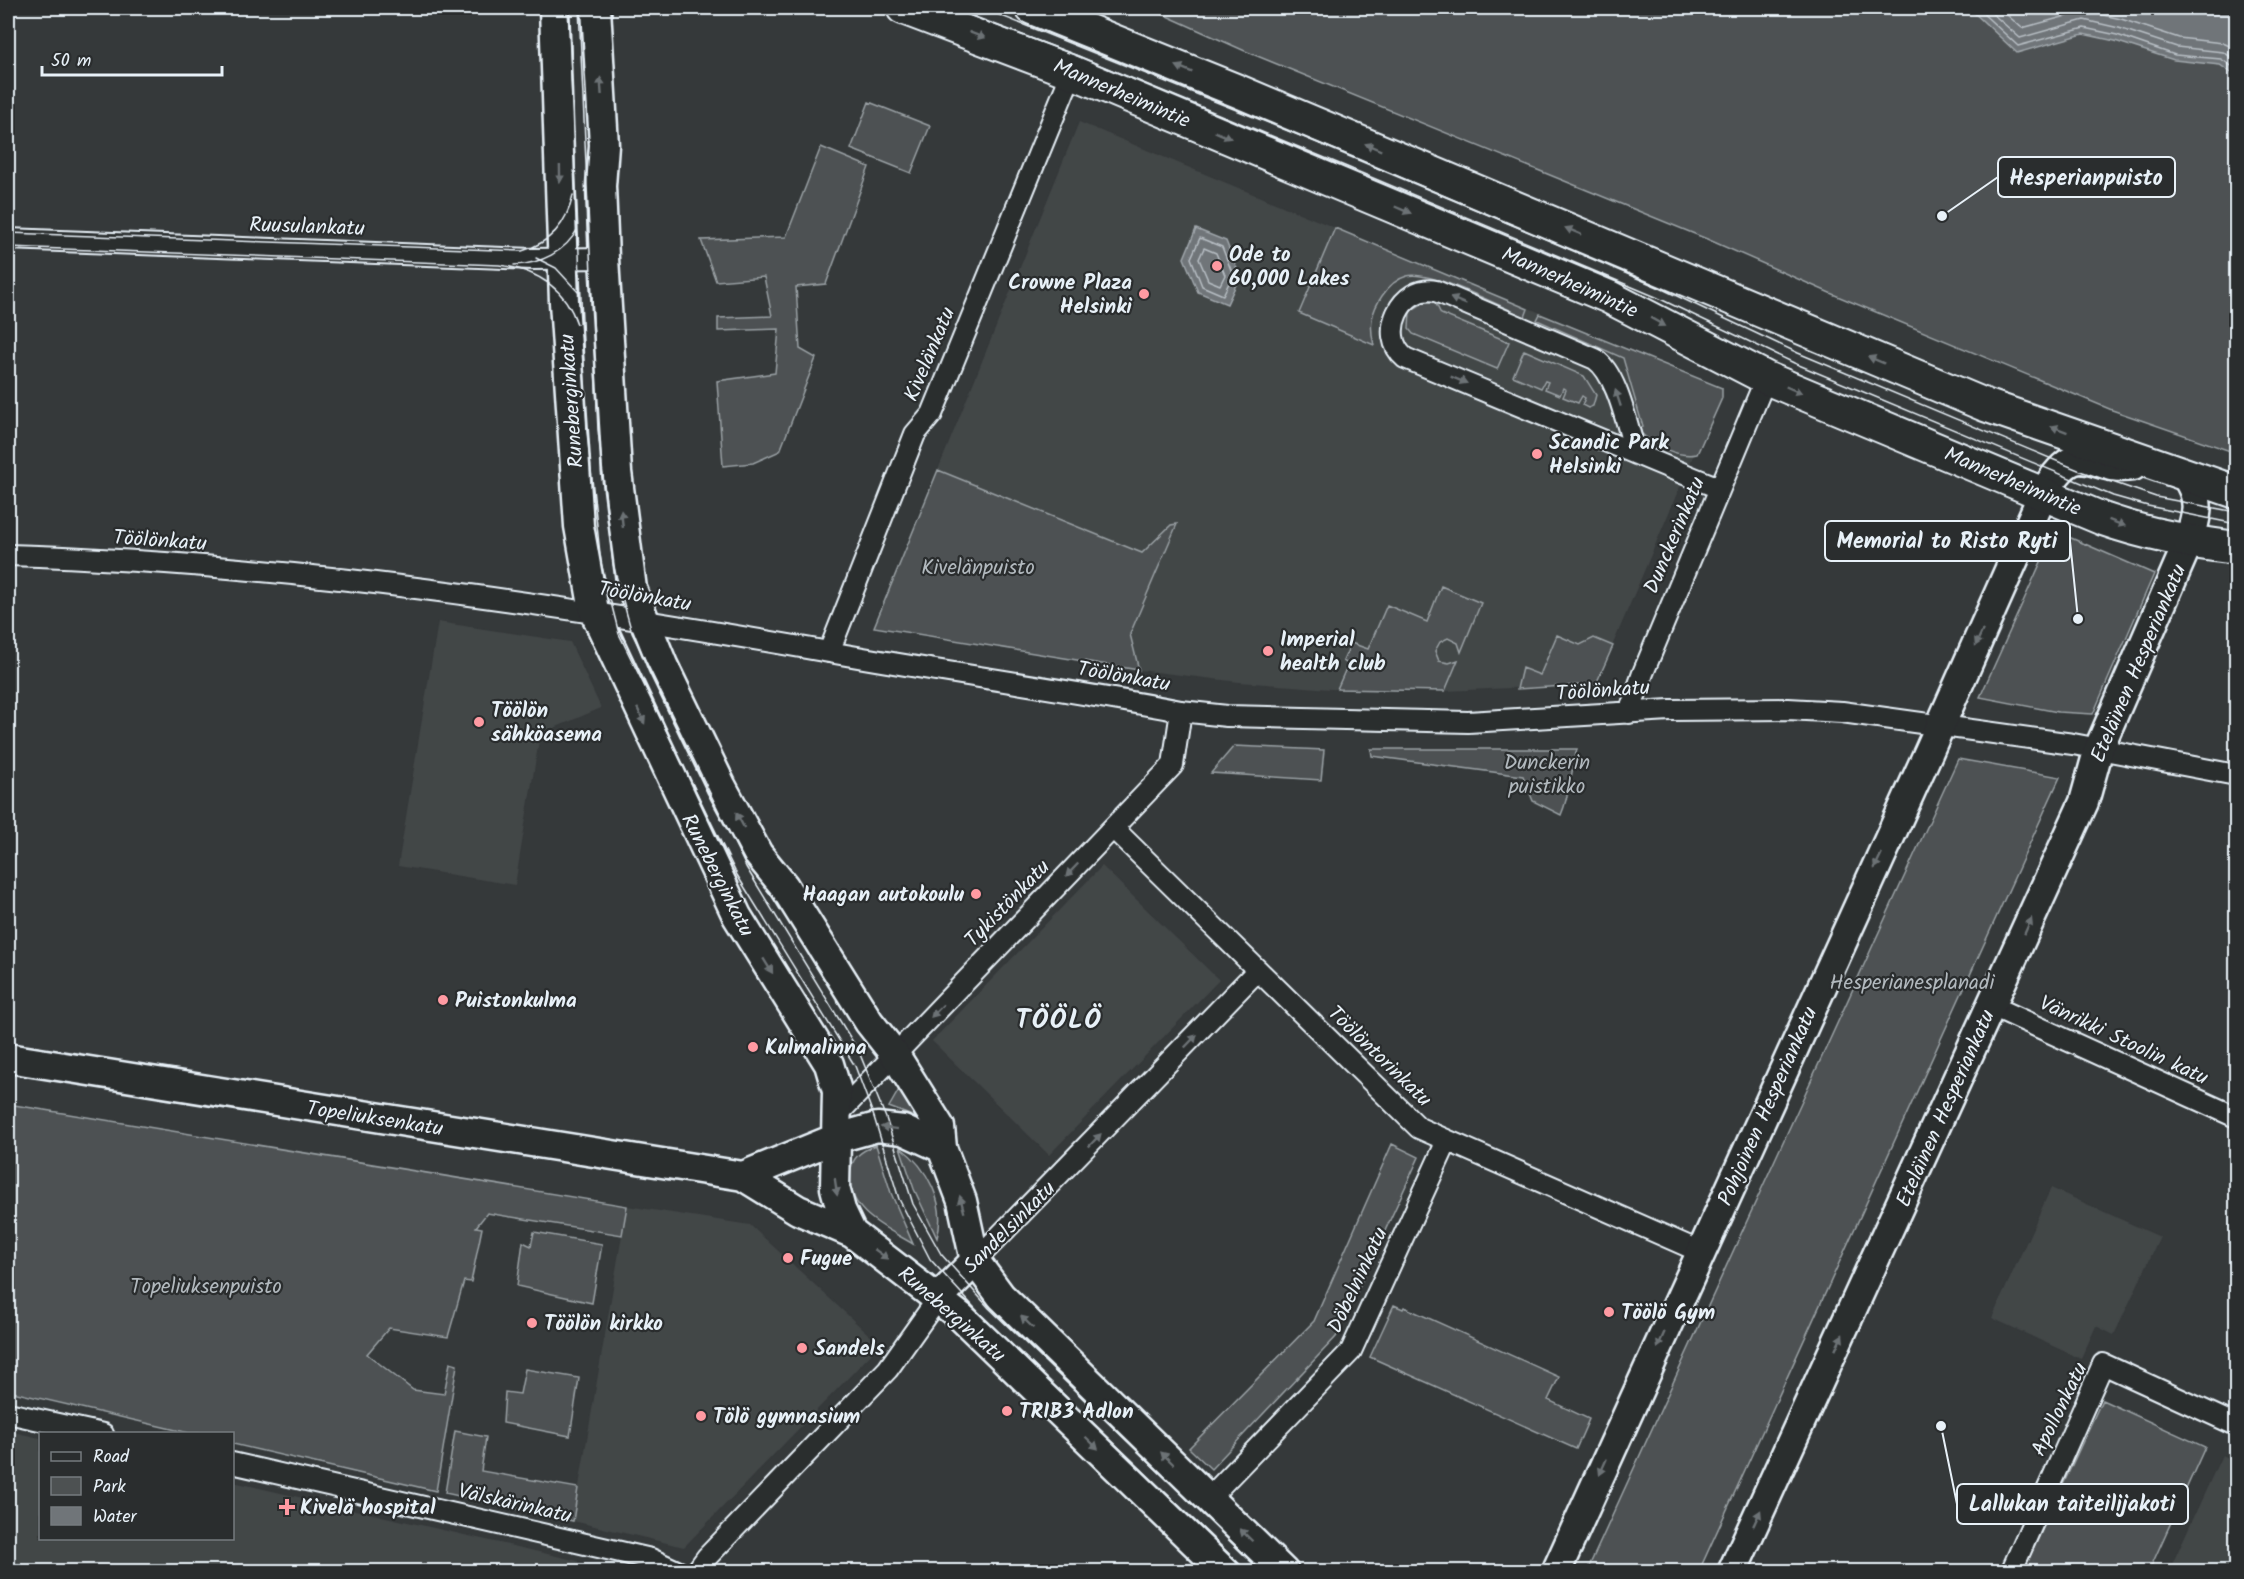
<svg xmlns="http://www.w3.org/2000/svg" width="2244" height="1579" font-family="Kalam,sans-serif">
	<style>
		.built { fill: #424647 }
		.green { fill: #4d5152; stroke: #9aa1a5; stroke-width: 1.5 }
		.water { fill: #707579; stroke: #a0a7ac; stroke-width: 1.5 }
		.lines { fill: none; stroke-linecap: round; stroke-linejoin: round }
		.shore { stroke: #b8bfc5; stroke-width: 1.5 }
		.street-casing { stroke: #e8f1f8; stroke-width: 24 }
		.secondary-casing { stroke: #e8f1f8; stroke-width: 33 }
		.primary-casing { stroke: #e8f1f8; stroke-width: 36 }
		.street { stroke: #2a2d2e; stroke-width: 20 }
		.secondary { stroke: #2a2d2e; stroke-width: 28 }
		.primary { stroke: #2a2d2e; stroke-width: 32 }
		.tram { stroke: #e8f1f8; stroke-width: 1.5 }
		.oneway { fill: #6c7275 }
		.poi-dot { fill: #ff9aa2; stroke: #2a2d2e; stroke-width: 2 }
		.labels { text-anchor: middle; stroke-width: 4.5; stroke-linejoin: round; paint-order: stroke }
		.street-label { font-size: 21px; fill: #e8f1f8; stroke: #2a2d2e }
		.poi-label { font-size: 21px; font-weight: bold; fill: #e8f1f8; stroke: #2a2d2e; text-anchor: start }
		.park-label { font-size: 21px; fill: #b2b9be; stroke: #2a2d2e }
		.district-label { font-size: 27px; font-weight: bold; letter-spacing: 1.5px; fill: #e8f1f8; stroke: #2a2d2e }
		.leader { fill: none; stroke: #e8f1f8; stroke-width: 2 }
		.callout-dot { fill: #e8f1f8; stroke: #2a2d2e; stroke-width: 2 }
		.callout { fill: #2a2d2e; stroke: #e8f1f8; stroke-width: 2 }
		.callout-label { font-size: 22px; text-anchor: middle; font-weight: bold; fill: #e8f1f8 }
	</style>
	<rect width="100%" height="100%" fill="#35393a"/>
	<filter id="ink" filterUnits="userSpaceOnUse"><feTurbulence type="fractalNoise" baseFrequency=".0167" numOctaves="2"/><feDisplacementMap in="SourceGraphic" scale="12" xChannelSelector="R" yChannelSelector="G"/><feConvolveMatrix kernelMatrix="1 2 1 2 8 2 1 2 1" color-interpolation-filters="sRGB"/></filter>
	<g filter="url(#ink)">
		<path class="built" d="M 1079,122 L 1722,388 L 1596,684 L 1445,691 L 1330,689 L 1239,682 L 1139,670 L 1130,634 L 1177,525 L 1171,525 L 1142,553 L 938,470 Z
			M 438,622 L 570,642 L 601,708 L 540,734 L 515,885 L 398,866 Z
			M 1102,866 L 1219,980 L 1049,1155 L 932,1041 Z
			M 2051,1188 L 2160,1237 L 2114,1335 L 2096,1326 L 2081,1359 L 1992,1318 Z
			M 627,1206 L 750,1225 L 880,1345 L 684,1547 L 573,1521 Z
			M 8,1431 L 40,1438 L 40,1538 L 232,1538 L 233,1482 L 578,1561 L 576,1571 L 8,1571 Z
			M 2222,1455 L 2236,1461 L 2236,1571 L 2169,1571 Z"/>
		<path class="green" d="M 1149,8 L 2166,8 L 2236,22 L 2236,453 L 2112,410 L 1830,293 L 1707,239 L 1245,51 Z
			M 869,102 L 930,126 L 911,173 L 851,149 Z
			M 821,147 L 869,167 L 826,284 L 796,287 L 800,349 L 816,358 L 780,451 L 753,463 L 723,466 L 717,381 L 775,373 L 779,329 L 718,331 L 718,318 L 772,316 L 764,277 L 716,281 L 701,240 L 786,237 Z
			M 1335,228 L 1528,309 L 1525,317 C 1500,306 1431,270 1407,276 C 1396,279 1388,287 1382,296 C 1371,312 1369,326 1374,345 L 1299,313 Z
			M 1425,302 L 1435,302 L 1441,314 L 1509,342 L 1497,369 L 1413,334 L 1409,329 L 1410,311 Z
			M 1540,314 L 1722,388 L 1722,398 L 1697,454 C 1679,458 1654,446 1641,433 L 1638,429 L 1643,427 L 1623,358 L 1537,320 Z
			M 1524,350 L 1584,376 L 1596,395 L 1593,406 L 1588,408 L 1582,405 L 1585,398 L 1582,396 L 1578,403 L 1563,397 L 1566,390 L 1563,388 L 1560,395 L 1545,389 L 1548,382 L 1545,381 L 1541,388 L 1513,376 Z
			M 938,470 L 1142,553 L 1171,525 L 1177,524 L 1130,634 L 1139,670 L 874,627 Z
			M 2055,531 L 2154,574 L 2093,714 L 2058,712 L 1980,697 Z
			M 1441,586 L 1481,603 L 1461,652 L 1458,643 L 1448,638 L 1440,642 L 1435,651 L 1439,661 L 1449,663 L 1458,660 L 1445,691 L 1337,689 L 1348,664 L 1343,661 L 1351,643 L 1368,649 L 1387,605 L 1427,622 Z
			M 1557,635 L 1580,645 L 1594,638 L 1613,646 L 1596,684 L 1517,689 L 1522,668 L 1540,675 Z
			M 1234,746 L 1324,750 L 1321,780 L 1211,773 Z
			M 1371,749 L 1577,749 C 1571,771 1570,794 1561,815 L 1533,801 L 1523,776 L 1372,756 Z
			M 1958,759 L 2060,777 L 1699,1571 L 1587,1571 Z
			M 904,1081 L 920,1119 L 889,1107 Z
			M 8,1104 L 627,1206 L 622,1235 L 487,1213 L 476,1227 L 482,1228 L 471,1282 L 464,1281 L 448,1337 L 389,1328 L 367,1354 L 413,1390 L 444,1394 L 450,1363 L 457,1365 L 436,1491 L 233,1444 L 232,1434 L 189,1433 L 8,1391 Z
			M 1392,1144 L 1419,1157 L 1336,1337 L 1211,1469 L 1189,1448 L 1314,1321 Z
			M 876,1145 L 891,1193 L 913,1244 C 885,1227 848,1213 850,1175 C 851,1157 861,1151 876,1145 Z
			M 900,1147 C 927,1167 947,1203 937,1238 L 914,1189 Z
			M 534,1232 L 602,1244 L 592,1303 L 517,1286 L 523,1242 L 531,1246 Z
			M 1394,1305 L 1403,1309 L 1404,1307 L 1559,1377 L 1548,1400 L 1589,1419 L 1576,1449 L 1370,1357 Z
			M 525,1369 L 579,1378 L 570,1436 L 503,1423 L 505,1392 L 520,1394 Z
			M 2102,1400 L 2205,1447 L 2149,1571 L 2044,1571 L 2027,1563 Z
			M 455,1431 L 486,1437 L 481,1471 L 578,1488 L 573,1521 L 445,1493 Z"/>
		<path class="water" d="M 1969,8 L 2236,8 L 2236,76 L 2220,65 L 2174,60 L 2115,41 L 2083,34 L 2017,53 Z
			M 1196,229 L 1226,241 L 1240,276 L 1227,304 L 1198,292 L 1184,258 Z"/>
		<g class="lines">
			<path class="shore" d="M 1977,8 L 2018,46 L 2084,28 L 2117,35 L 2175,55 L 2221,59 L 2236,69
				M 1986,8 L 2020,38 L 2084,20 L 2119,28 L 2177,47 L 2223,52 L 2236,60
				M 1999,8 L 2022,28 L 2085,11 L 2121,19 L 2179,38 L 2223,43 L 2236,49
				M 1200,238 L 1222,247 L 1233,275 L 1223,295 L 1202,286 L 1191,258 Z
				M 1204,248 L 1216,253 L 1225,275 L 1220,285 L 1208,280 L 1199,259 Z"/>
			<defs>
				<path id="street" d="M 8,239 L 533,259 L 604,258
					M 1636,454 C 1627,427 1618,375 1595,359 L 1436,291 C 1401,284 1377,335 1405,358 L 1694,478 L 1719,488
					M 8,555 C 284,563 557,604 829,652 C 946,673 1064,689 1181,711 L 1227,716 L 1468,722 L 1670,710 L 1788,709 L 1842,712 L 2073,744 L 2236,775
					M 829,652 L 915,434 L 932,414 L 1072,72
					M 1629,713 L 1643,673 L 1766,378
					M 1113,828 L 1419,1128 L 1701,1252
					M 1992,1006 L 2236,1117
					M 838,1114 L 1173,765 L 1181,711
					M 975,1261 L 1258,970
					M 8,1413 L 103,1434
					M 232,1463 L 651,1559 L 679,1572
					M 1208,1499 L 1351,1351 L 1447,1141
					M 696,1572 L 707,1557 L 888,1369 L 939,1297
					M 2011,1572 L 2103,1364 L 2236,1425"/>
				<path id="secondary" d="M 554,8 L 564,302 L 579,526 L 594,611 L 737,916 L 829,1064 L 837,1091 L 835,1188 L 841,1210 L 852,1233 L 961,1317 L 1225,1572
					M 596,8 L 604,145 L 601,186 L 604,258 L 617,472 L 632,589 L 663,665 L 722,787 L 758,854 L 784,886 L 869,1022 L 895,1055 L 940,1127 L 942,1148 L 962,1201 L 975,1261 L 1001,1296 L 1284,1572
					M 8,1058 L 743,1176 L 798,1210 L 852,1233
					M 743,1176 L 834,1139 L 877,1127 L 903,1130 L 942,1148
					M 939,1297 L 975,1261
					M 1556,1572 L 1929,751 L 2043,494 C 2080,432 2088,473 2133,466
					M 1732,1572 L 2084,802 L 2099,748 L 2188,543 C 2197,516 2203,499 2185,475"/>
				<path id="primary" d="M 903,8 L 1072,72 L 1609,297 L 1766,378 L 2103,519 C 2148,535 2190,542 2236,548
					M 1032,8 L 1238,91 L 1985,405 L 2236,492"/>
			</defs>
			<use href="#street" class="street-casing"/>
			<use href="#secondary" class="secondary-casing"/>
			<use href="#primary" class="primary-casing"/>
			<use href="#street" class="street"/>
			<use href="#secondary" class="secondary"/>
			<use href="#primary" class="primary"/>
			<path class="tram" d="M 568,8 L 587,432 L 601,563 L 619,634 L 737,875 L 855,1066 L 874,1117 L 899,1199 L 930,1259 L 982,1316 L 1248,1572
				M 579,8 L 598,430 L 613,564 L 632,633 L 746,867 L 859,1052 L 886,1118 L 913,1204 L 941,1254 L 989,1308 L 1263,1572
				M 950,8 L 1078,56 L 1347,167 L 1656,297 L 1794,363 L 2113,496 L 2148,506 L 2236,524
				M 982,8 L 1353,157 L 1660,288 L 1798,353 L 2083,472 L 2156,497 L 2236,512
				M 8,233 L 522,251 C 550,243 567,223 573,195
				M 8,247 L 499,265 C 536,270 565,287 577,324
				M 536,258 L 556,268 L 579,293
				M 514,265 C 540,264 566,252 578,228"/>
		</g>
		<defs><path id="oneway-solid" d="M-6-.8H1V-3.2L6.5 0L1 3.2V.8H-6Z" transform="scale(1.5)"/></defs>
		<g class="oneway">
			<use href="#oneway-solid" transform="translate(977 35) rotate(20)"/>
			<use href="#oneway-solid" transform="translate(1184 69) rotate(-158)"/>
			<use href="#oneway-solid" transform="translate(601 86) rotate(-94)"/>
			<use href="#oneway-solid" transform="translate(1223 135) rotate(23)"/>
			<use href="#oneway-solid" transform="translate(1373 147) rotate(-157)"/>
			<use href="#oneway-solid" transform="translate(560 174) rotate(89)"/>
			<use href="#oneway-solid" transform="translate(1403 210) rotate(23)"/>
			<use href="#oneway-solid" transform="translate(1573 231) rotate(-157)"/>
			<use href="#oneway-solid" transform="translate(1458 301) rotate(-157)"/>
			<use href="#oneway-solid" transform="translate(1658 322) rotate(29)"/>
			<use href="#oneway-solid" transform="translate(1876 360) rotate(-157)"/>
			<use href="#oneway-solid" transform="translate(1459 380) rotate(22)"/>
			<use href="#oneway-solid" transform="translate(1794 390) rotate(23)"/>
			<use href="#oneway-solid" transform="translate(1618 398) rotate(-108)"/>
			<use href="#oneway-solid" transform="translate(2059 429) rotate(-160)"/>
			<use href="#oneway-solid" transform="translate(622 519) rotate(-96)"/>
			<use href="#oneway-solid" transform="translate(2117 523) rotate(20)"/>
			<use href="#oneway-solid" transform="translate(1979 638) rotate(115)"/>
			<use href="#oneway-solid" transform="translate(641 716) rotate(65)"/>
			<use href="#oneway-solid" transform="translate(740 820) rotate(-118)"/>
			<use href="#oneway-solid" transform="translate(1878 861) rotate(115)"/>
			<use href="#oneway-solid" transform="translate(1072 870) rotate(134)"/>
			<use href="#oneway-solid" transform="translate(2028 926) rotate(-66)"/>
			<use href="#oneway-solid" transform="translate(768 966) rotate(58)"/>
			<use href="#oneway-solid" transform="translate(937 1011) rotate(134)"/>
			<use href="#oneway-solid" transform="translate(1191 1041) rotate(-46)"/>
			<use href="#oneway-solid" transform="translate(889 1128) rotate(-173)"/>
			<use href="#oneway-solid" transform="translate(1095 1140) rotate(-46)"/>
			<use href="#oneway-solid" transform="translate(836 1187) rotate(82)"/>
			<use href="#oneway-solid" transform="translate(962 1204) rotate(-105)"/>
			<use href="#oneway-solid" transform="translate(881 1254) rotate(36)"/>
			<use href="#oneway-solid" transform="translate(1027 1322) rotate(-136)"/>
			<use href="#oneway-solid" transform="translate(1661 1340) rotate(114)"/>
			<use href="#oneway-solid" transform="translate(1839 1342) rotate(-65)"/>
			<use href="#oneway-solid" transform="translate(1092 1443) rotate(44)"/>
			<use href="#oneway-solid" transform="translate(1167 1458) rotate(-136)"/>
			<use href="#oneway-solid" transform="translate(1603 1467) rotate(114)"/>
			<use href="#oneway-solid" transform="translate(1757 1518) rotate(-65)"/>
			<use href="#oneway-solid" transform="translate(1246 1535) rotate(-136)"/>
		</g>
	</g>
	<g class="poi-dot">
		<circle cx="1217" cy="266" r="6"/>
		<circle cx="1144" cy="294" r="6"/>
		<circle cx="1537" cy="454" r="6"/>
		<circle cx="1268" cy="651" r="6"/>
		<circle cx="479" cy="722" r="6"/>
		<circle cx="976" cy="894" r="6"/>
		<circle cx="443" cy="1000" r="6"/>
		<circle cx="753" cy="1047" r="6"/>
		<circle cx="788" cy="1258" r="6"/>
		<circle cx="1609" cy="1312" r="6"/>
		<circle cx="532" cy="1323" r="6"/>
		<circle cx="802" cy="1348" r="6"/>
		<circle cx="1007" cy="1411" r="6"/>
		<circle cx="701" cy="1416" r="6"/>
		<path d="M284 1498h6v6h6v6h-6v6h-6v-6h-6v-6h6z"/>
	</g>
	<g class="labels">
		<g class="street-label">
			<text transform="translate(1122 93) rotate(23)" y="7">Mannerheimintie</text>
			<text transform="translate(307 226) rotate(2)" y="7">Ruusulankatu</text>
			<text transform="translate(1570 282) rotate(24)" y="7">Mannerheimintie</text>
			<text transform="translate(929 354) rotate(-67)" y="7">Kivelänkatu</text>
			<text transform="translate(571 401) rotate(-94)" y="7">Runeberginkatu</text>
			<text transform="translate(2013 481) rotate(23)" y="7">Mannerheimintie</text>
			<text transform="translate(1674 535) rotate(-67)" y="7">Dunckerinkatu</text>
			<text transform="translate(160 540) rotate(4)" y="7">Töölönkatu</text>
			<text transform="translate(645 596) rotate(10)" y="7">Töölönkatu</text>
			<text transform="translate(2138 663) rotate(-67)" y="7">Eteläinen Hesperiankatu</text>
			<text transform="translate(1124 676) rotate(10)" y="7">Töölönkatu</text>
			<text transform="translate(1603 690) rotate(-4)" y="7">Töölönkatu</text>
			<text transform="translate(718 875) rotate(63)" y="7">Runeberginkatu</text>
			<text transform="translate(1007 903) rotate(-46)" y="7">Tykistönkatu</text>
			<text transform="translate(2124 1040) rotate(25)" y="7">Vänrikki Stoolin katu</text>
			<text transform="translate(1380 1056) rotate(44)" y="7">Töölöntorinkatu</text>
			<text transform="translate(1767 1106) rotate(-66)" y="7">Pohjoinen Hesperiankatu</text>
			<text transform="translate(1945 1108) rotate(-66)" y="7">Eteläinen Hesperiankatu</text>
			<text transform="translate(375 1118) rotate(9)" y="7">Topeliuksenkatu</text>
			<text transform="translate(1009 1227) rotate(-45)" y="7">Sandelsinkatu</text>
			<text transform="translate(1357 1280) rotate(-65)" y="7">Döbelninkatu</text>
			<text transform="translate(952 1314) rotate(41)" y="7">Runeberginkatu</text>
			<text transform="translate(2059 1409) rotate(-64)" y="7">Apollonkatu</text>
			<text transform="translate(515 1503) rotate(13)" y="7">Välskärinkatu</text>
		</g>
		<g class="poi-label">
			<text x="1229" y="261">Ode to<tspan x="1229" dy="24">60,000 Lakes</tspan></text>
			<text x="1132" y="289" text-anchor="end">Crowne Plaza<tspan x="1132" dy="24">Helsinki</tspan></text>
			<text x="1549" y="449">Scandic Park<tspan x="1549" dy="24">Helsinki</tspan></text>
			<text x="1280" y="646">Imperial<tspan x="1280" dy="24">health club</tspan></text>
			<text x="491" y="717">Töölön<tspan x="491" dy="24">sähköasema</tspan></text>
			<text x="964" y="901" text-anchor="end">Haagan autokoulu</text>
			<text x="455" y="1007">Puistonkulma</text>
			<text x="765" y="1054">Kulmalinna</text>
			<text x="800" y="1265">Fugue</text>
			<text x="1621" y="1319">Töölö Gym</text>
			<text x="544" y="1330">Töölön kirkko</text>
			<text x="814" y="1355">Sandels</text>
			<text x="1019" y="1418">TRIB3 Adlon</text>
			<text x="713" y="1423">Tölö gymnasium</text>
			<text x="300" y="1514">Kivelä hospital</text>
		</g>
		<g class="park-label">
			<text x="978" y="574">Kivelänpuisto</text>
			<text x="1547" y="769">Dunckerin<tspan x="1547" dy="24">puistikko</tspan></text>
			<text x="1912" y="989">Hesperianesplanadi</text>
			<text x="206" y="1293">Topeliuksenpuisto</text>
		</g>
		<g class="district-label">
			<text x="1059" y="1028">TÖÖLÖ</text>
		</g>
	</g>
	<path class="leader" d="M1942 216L1998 177M2078 619L2070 541M1941 1426L1957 1504"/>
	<g class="callout-dot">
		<circle cx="1942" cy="216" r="6"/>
		<circle cx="2078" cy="619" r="6"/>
		<circle cx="1941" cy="1426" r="6"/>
	</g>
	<g class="callout">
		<rect x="1998" y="157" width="177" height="40" rx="6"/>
		<rect x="1825" y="521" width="245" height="40" rx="6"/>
		<rect x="1957" y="1484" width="231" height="40" rx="6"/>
	</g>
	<g class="callout-label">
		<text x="2086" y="185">Hesperianpuisto</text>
		<text x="1947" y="548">Memorial to Risto Ryti</text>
		<text x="2072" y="1511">Lallukan taiteilijakoti</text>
	</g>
	<rect width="2244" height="1579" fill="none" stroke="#2a2d2e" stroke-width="30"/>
	<rect x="15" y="15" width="2214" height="1549" fill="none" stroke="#e8f1f8" stroke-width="2" filter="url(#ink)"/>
	<rect x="39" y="1432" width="195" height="108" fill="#2a2d2e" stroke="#767b7f" stroke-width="1.5"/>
	<rect x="51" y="1452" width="30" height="9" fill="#2a2d2e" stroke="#767b7f" stroke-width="1.5"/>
	<text x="93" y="1462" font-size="18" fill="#e8f1f8">Road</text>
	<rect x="51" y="1477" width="30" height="18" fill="#4d5152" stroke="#767b7f" stroke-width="1.5"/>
	<text x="93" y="1492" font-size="18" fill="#e8f1f8">Park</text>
	<rect x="51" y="1507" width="30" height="18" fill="#707579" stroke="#767b7f" stroke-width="1.5"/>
	<text x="93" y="1522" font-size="18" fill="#e8f1f8">Water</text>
	<path d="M42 66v9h180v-9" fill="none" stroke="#e8f1f8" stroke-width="3"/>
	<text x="51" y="66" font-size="18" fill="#e8f1f8" stroke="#2a2d2e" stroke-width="4.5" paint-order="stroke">50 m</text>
</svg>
